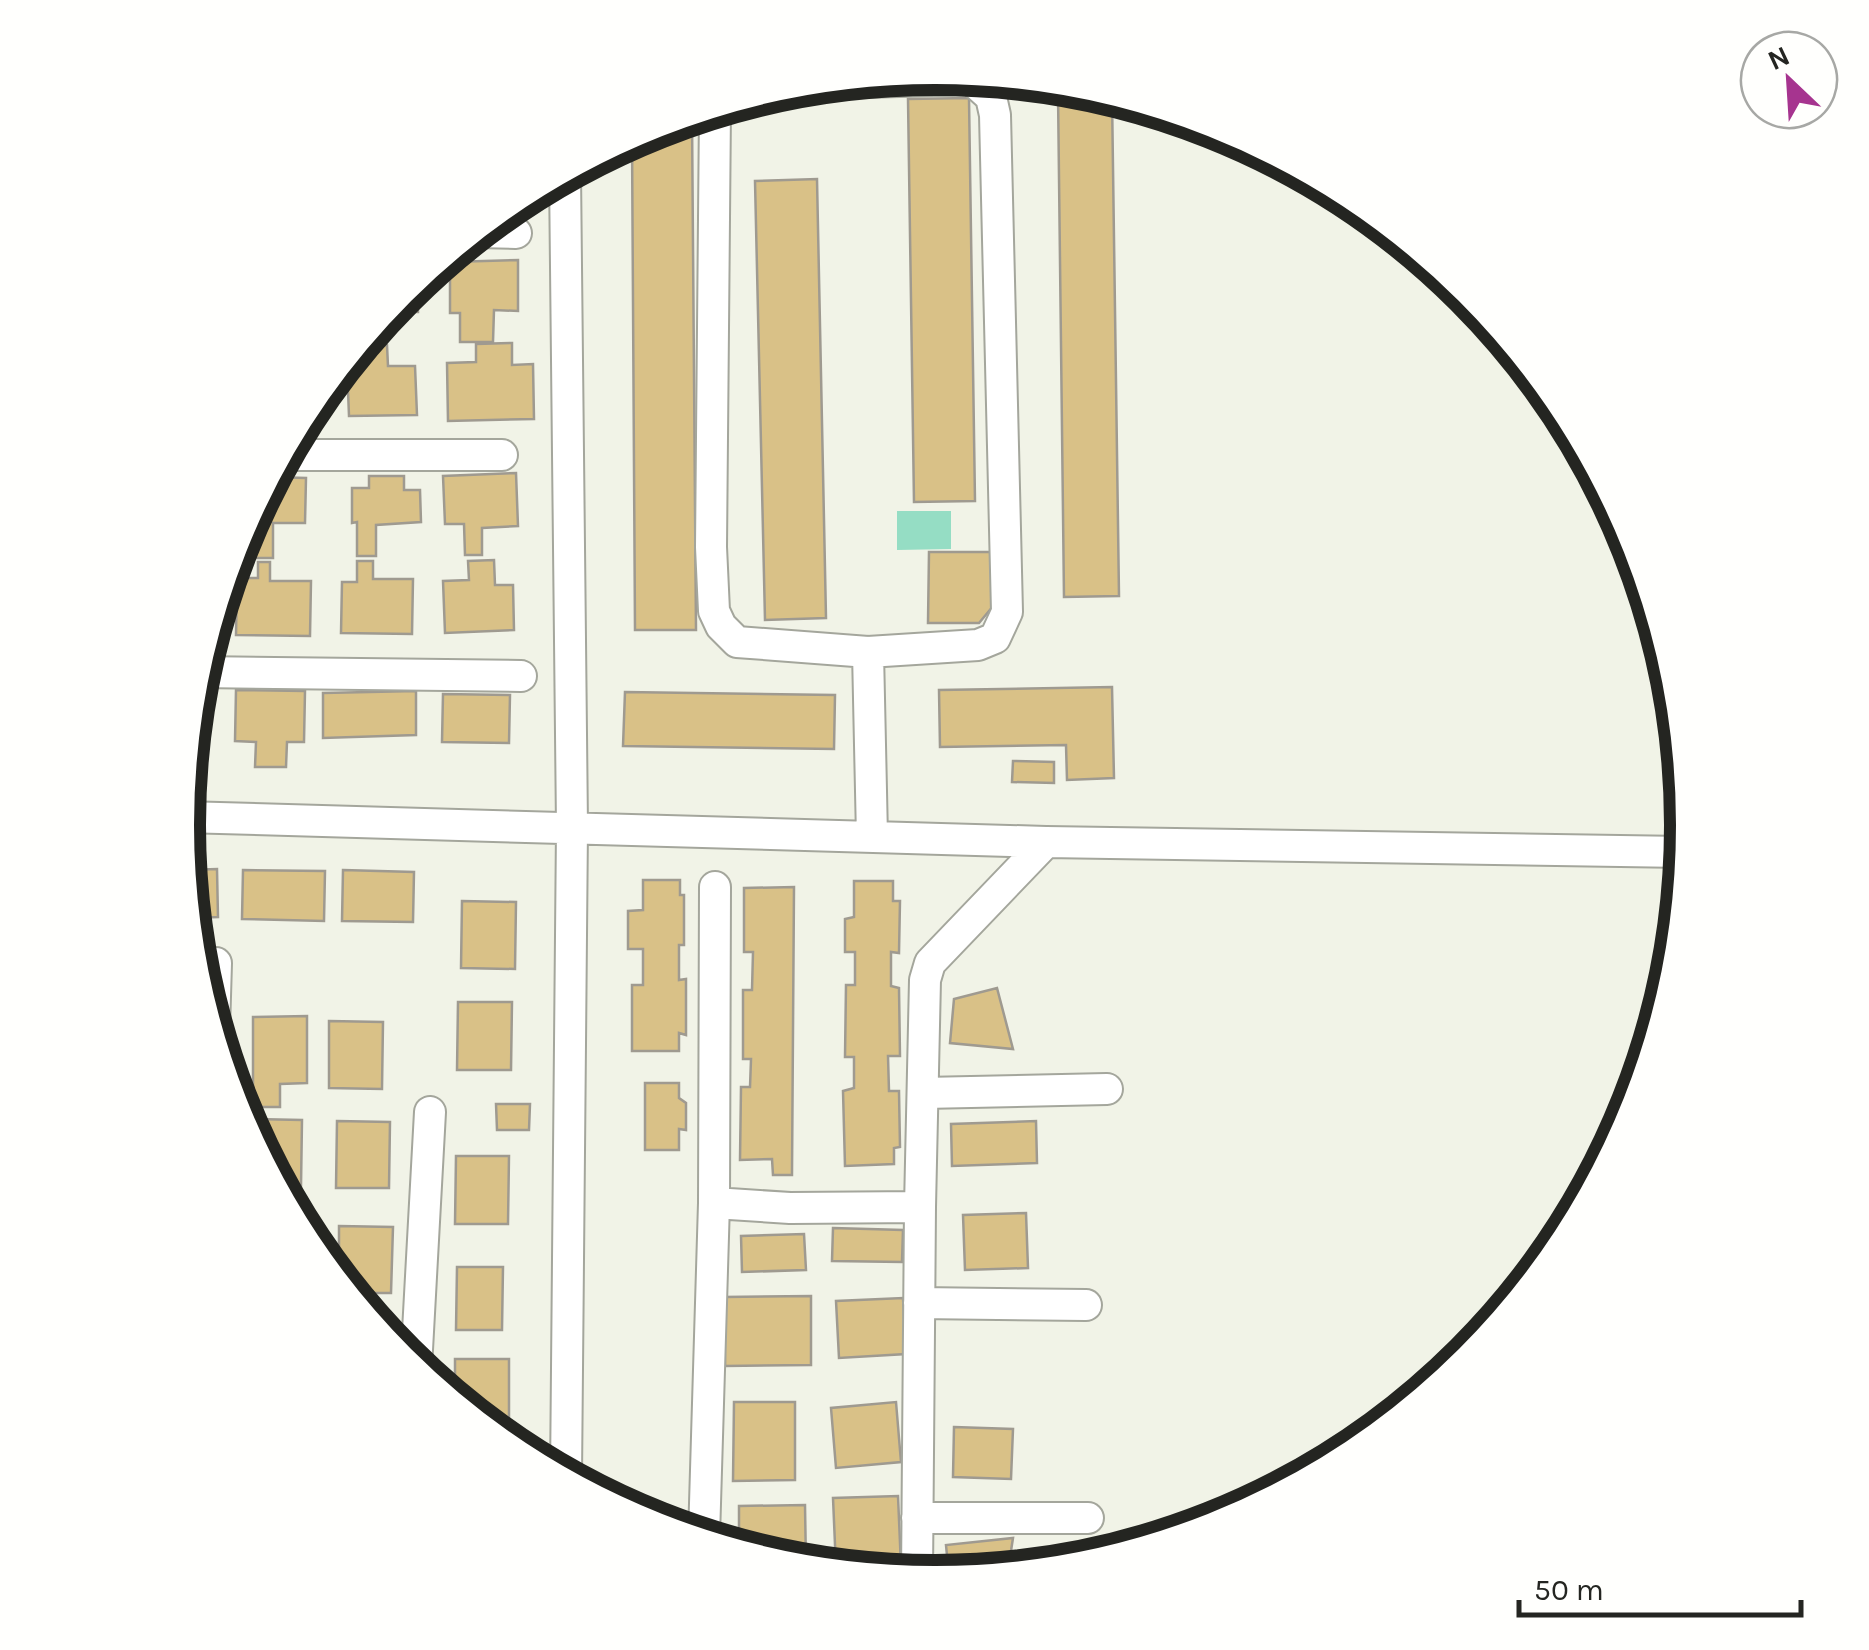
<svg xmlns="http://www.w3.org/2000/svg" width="1869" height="1650" font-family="Karla,sans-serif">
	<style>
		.water { fill: #95ddc4 }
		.building { fill: #d9c187; stroke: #9f9a90; stroke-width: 2.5 }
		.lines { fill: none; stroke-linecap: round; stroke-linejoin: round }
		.street-casing { stroke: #a4a69c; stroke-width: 34 }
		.street { stroke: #fff; stroke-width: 30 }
		.rim { fill: none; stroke: #242521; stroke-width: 12 }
	</style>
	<rect width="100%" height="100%" fill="#f1f3e7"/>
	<path class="water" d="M 897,511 L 951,511 L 951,549 L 897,550 Z"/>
	<path class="building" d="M 1100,92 L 1112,96 L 1119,596 L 1064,597 L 1058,93 Z
		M 969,98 L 975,501 L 914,502 L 908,99 Z
		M 692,116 L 696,630 L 635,630 L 632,138 Z
		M 817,179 L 826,618 L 765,620 L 755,181 Z
		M 518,260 L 518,311 L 494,310 L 493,342 L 460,342 L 460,313 L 450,313 L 450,262 Z
		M 418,280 L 418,312 L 387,312 L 387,340 L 363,341 L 403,293 Z
		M 512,343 L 512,365 L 533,364 L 534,419 L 448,421 L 447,363 L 476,362 L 476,344 Z
		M 387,345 L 388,366 L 415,366 L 417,415 L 349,416 L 347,365 L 358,364 L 359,346 Z
		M 516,473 L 518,526 L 482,528 L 482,555 L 465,555 L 464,524 L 445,524 L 443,476 Z
		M 369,476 L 404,476 L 404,490 L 420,490 L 421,522 L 376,525 L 376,556 L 357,556 L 357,522 L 352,523 L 352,488 L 369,488 Z
		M 271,477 L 306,478 L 305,523 L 273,523 L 273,558 L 245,558 L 245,526 Z
		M 929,552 L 995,552 L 994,605 L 979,623 L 928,623 Z
		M 494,560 L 495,585 L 513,585 L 514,630 L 445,633 L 443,581 L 469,580 L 468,561 Z
		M 357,561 L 373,561 L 373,579 L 413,579 L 412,634 L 341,633 L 342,582 L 357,582 Z
		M 258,562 L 270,562 L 270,581 L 311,581 L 310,636 L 236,635 L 237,578 L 258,578 Z
		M 1112,687 L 1114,778 L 1067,780 L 1066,745 L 940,747 L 939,690 Z
		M 236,690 L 305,691 L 304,742 L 287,742 L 286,767 L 255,767 L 256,742 L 235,741 Z
		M 416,691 L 416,735 L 323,738 L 323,693 Z
		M 625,692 L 835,695 L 834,749 L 623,746 Z
		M 443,694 L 510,695 L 509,743 L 442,742 Z
		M 1013,761 L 1054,762 L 1054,783 L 1012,782 Z
		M 217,869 L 218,917 L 191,918 L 186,870 Z
		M 243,870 L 325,871 L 324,921 L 242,919 Z
		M 343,870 L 414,872 L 413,922 L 342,921 Z
		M 643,880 L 680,880 L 680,895 L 684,895 L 684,945 L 679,945 L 679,980 L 686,979 L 686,1035 L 679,1033 L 679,1051 L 632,1051 L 632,985 L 643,985 L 643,949 L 628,949 L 628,911 L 643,910 Z
		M 854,881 L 893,881 L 893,901 L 900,901 L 899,953 L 891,952 L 891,986 L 899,988 L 900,1056 L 888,1056 L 889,1091 L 899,1091 L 900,1147 L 894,1148 L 894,1164 L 845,1166 L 843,1091 L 854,1088 L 854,1057 L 845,1057 L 846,985 L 855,985 L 855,952 L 845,952 L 845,919 L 854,917 Z
		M 794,887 L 792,1175 L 773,1175 L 772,1159 L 740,1160 L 741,1087 L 750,1087 L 751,1059 L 743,1059 L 743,990 L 752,990 L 753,952 L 744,952 L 744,888 Z
		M 462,901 L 516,902 L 515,969 L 461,968 Z
		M 997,988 L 1013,1049 L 950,1043 L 954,999 Z
		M 458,1002 L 512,1002 L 511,1070 L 457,1070 Z
		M 307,1016 L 307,1083 L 280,1084 L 280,1107 L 253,1107 L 253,1017 Z
		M 329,1021 L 383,1022 L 382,1089 L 329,1088 Z
		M 645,1083 L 679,1083 L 679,1098 L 686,1103 L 686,1130 L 679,1129 L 679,1150 L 645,1150 Z
		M 496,1104 L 530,1104 L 529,1130 L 497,1130 Z
		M 248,1119 L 302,1120 L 301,1187 L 279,1187 L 248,1129 Z
		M 337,1121 L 390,1122 L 389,1188 L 336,1188 Z
		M 1036,1121 L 1037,1163 L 952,1166 L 951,1124 Z
		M 456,1156 L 509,1156 L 508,1224 L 455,1224 Z
		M 1026,1213 L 1028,1268 L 965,1270 L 963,1215 Z
		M 339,1226 L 393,1227 L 391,1293 L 350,1293 L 339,1279 Z
		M 833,1228 L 903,1230 L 902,1262 L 832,1261 Z
		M 804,1234 L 806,1270 L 742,1272 L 741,1236 Z
		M 457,1267 L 503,1267 L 502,1330 L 456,1330 Z
		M 811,1296 L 811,1365 L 725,1366 L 724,1297 Z
		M 903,1298 L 906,1354 L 839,1358 L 836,1301 Z
		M 455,1359 L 509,1359 L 509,1424 L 484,1424 L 455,1400 Z
		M 734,1402 L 795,1402 L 795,1480 L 733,1481 Z
		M 896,1402 L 901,1462 L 836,1468 L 831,1408 Z
		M 954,1427 L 1013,1429 L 1011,1479 L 953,1477 Z
		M 898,1496 L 901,1566 L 836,1568 L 833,1498 Z
		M 805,1505 L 806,1565 L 787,1563 L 739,1548 L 739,1506 Z
		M 1013,1538 L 1008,1570 L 949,1576 L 946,1545 Z"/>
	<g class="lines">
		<defs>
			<path id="street" d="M 715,109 L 711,547 L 714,611 L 721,626 L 737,642 L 868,652 L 978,645 L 995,638 L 1007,612 L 995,115 L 991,97 L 971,79 L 827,83
				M 565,173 L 572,827 L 566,1477
				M 477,232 L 516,233
				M 283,455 L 502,455
				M 868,652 L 872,837
				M 198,672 L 521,676
				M 183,817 L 1046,842 L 1684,852
				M 196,963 L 216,963 L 214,1030
				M 924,1093 L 1107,1089
				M 714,1203 L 790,1208 L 920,1207 L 925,980 L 930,963 L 1046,842
				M 919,1303 L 1086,1305
				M 416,1368 L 430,1112
				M 917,1518 L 1088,1518
				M 704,1537 L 714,1203 L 715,887
				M 917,1576 L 920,1207"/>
		</defs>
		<use href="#street" class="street-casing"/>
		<use href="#street" class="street"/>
	</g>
	<path d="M0 0H1869V1650H0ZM200 825a735 735 0 1 1 1470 0a735 735 0 1 1-1470 0Z" fill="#fffffd" fill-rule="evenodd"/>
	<path class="rim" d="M200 825a735 735 0 1 1 1470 0a735 735 0 1 1-1470 0Z"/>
	<g transform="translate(1789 80) rotate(335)"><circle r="48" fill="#fffffd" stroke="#a7a8a5" stroke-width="2.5"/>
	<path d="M0-8L18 38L0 25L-18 38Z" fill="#a6348f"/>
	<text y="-15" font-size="28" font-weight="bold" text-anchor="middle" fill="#242521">N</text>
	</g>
	<path d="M1519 1600v15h282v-15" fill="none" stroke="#242521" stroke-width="5"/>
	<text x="1534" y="1600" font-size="30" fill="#242521" stroke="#fffffd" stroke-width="8" paint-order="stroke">50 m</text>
</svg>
